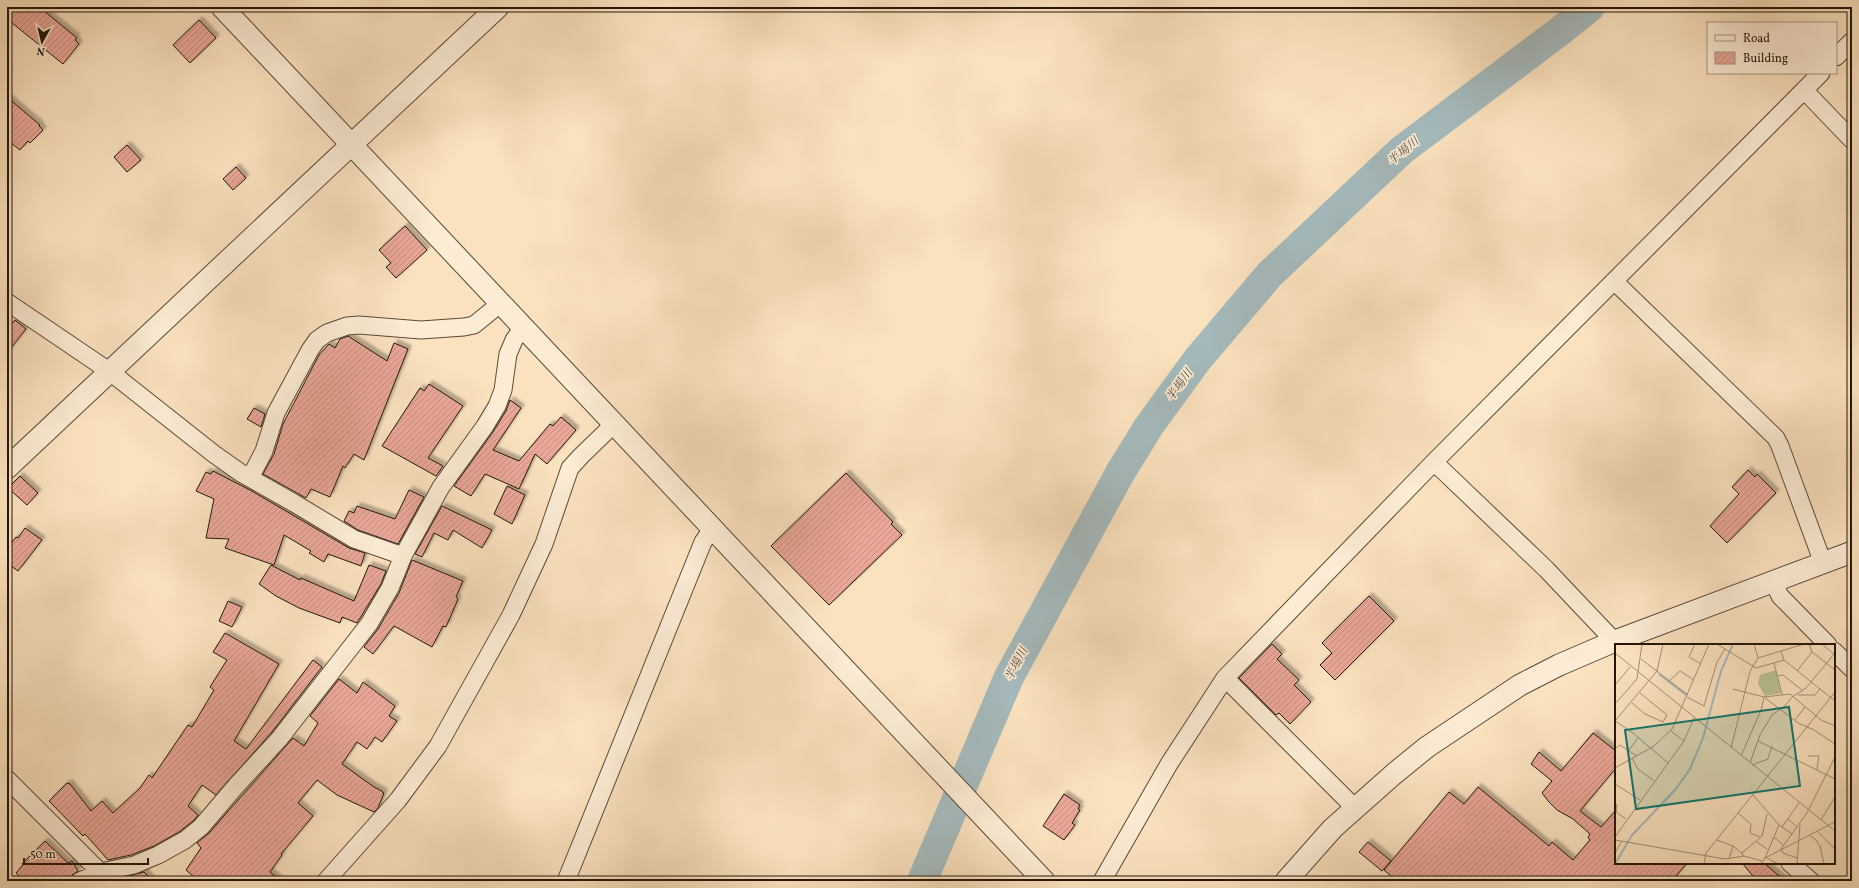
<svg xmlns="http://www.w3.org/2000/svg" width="1859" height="888" font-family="Vollkorn,'Noto Serif JP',serif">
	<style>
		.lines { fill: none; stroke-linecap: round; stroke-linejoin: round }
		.river { stroke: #a5babd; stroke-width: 30 }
		.building { fill: url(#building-hatch); stroke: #221609; filter: url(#shadow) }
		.minor-casing { stroke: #584936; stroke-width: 19 }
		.tertiary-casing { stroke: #584936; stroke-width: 23 }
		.minor { stroke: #fcecd5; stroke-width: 17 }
		.tertiary { stroke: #fcecd5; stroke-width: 21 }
		.labels { text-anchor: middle; stroke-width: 3.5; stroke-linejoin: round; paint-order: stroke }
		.water-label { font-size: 12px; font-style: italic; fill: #504f48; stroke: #fcecd5 }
		.inset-river { fill: none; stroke: #a5babd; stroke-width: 2 }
		.inset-road { fill: none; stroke: #a49076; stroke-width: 1 }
		.view { fill: #0f766e; fill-opacity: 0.15; stroke: #0f766e; stroke-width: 2 }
		.inset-edge { fill: none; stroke: #221609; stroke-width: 2 }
	</style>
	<defs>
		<pattern id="building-hatch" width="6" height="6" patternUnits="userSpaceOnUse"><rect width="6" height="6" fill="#eaa798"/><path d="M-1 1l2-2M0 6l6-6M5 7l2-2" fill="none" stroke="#c88f82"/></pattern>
		<filter id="shadow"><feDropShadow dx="3.5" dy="-3.5" stdDeviation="1" flood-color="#0004"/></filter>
	</defs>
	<rect width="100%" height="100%" fill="#fbe2bf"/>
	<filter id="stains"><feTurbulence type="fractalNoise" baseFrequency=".005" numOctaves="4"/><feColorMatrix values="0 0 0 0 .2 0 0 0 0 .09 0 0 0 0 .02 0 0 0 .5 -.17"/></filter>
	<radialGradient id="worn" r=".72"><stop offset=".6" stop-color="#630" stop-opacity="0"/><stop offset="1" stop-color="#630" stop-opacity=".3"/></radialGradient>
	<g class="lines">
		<path class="river" d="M 922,881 L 1009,677 L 1120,473 L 1149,426 L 1197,360 L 1270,274 L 1402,150 L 1560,31 L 1590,7"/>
	</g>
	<path class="building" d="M 7,7 L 34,7 L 41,12 L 43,10 L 77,38 L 75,40 L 79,44 L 63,64 L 7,19 Z
		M 199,20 L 216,38 L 190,63 L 173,45 Z
		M 7,97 L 40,125 L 39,126 L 43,130 L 30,143 L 28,141 L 20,150 L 7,140 Z
		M 127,145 L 141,160 L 127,172 L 114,157 Z
		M 236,167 L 246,178 L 233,190 L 223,179 Z
		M 405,226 L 427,250 L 396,278 L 386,267 L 391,263 L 379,250 Z
		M 15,320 L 26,329 L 7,353 L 7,330 Z
		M 348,336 L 387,361 L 394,343 L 408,349 L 364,460 L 354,454 L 345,468 L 343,466 L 330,497 L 311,489 L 306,498 L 263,474 L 274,454 L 283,424 L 319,355 L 329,344 L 335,348 L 340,339 Z
		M 429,384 L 463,406 L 428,458 L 443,466 L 436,476 L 382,446 L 420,388 L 424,391 Z
		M 510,400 L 521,408 L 493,450 L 519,461 L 550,424 L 553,426 L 561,417 L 576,430 L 547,464 L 535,454 L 519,489 L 485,474 L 471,496 L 454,486 L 493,432 L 506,411 Z
		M 254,408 L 265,414 L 261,427 L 247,419 Z
		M 1748,470 L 1755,477 L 1757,474 L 1776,493 L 1727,543 L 1710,526 L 1739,494 L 1732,487 Z
		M 213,471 L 250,490 L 349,548 L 365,553 L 361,566 L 328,554 L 324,562 L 309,553 L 311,551 L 284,535 L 274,565 L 225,548 L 229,539 L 206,538 L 214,499 L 196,491 L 206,472 L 211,474 Z
		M 846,473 L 893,522 L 891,524 L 902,535 L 829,605 L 771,546 Z
		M 20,476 L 38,493 L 27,505 L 8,488 Z
		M 507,486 L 525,495 L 512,524 L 494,514 Z
		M 409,490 L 424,497 L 398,544 L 358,530 L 344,521 L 349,511 L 354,513 L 357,506 L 395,519 Z
		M 442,506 L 492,530 L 482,548 L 453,530 L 448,540 L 434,533 L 422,557 L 415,554 Z
		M 25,528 L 42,540 L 18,571 L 7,563 L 7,549 L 16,537 L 18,538 Z
		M 412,560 L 463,581 L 456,597 L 458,599 L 446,627 L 443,626 L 432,647 L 394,626 L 373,654 L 364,647 L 378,629 L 399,593 Z
		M 271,565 L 300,580 L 301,578 L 354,601 L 369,565 L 386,571 L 381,584 L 357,623 L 342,617 L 340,623 L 299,608 L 276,596 L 259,584 Z
		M 1369,596 L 1394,621 L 1335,680 L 1320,665 L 1332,653 L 1322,643 Z
		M 228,601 L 242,607 L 232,627 L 219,621 Z
		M 225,633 L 279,664 L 234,741 L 246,749 L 313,660 L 322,667 L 272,732 L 216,795 L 202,785 L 188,806 L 198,815 L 194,820 L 179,832 L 154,846 L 131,855 L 108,860 L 85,834 L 83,836 L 49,801 L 67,783 L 70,784 L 91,811 L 102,801 L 113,813 L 140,788 L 149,775 L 152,778 L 188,725 L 192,727 L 214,690 L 210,687 L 227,660 L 213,652 Z
		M 1272,644 L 1282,654 L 1277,659 L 1299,680 L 1294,685 L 1311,702 L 1290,724 L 1279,713 L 1276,715 L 1239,678 Z
		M 339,679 L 357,693 L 363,682 L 395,706 L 389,716 L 397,721 L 382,742 L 375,737 L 367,749 L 357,742 L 342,764 L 374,787 L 382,791 L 382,792 L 384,793 L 378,808 L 374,812 L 337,795 L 317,780 L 298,803 L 313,816 L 281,854 L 282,855 L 270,872 L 281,881 L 188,881 L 193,876 L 186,870 L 201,848 L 197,843 L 209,833 L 293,738 L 304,746 L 318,723 L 310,716 Z
		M 1593,733 L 1616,751 L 1616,768 L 1580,811 L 1601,827 L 1616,810 L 1616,863 L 1687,863 L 1672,881 L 1397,881 L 1384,870 L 1449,792 L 1464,804 L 1478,787 L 1549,846 L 1552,842 L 1573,860 L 1590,840 L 1588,837 L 1590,834 L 1573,819 L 1557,810 L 1549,802 L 1542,793 L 1552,781 L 1531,764 L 1539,752 L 1561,771 Z
		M 1064,794 L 1080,805 L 1078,809 L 1080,810 L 1072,823 L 1075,825 L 1064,840 L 1043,826 Z
		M 45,841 L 68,863 L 72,861 L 78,871 L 72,875 L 70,881 L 24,881 L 16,873 L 23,865 L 22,864 Z
		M 1368,842 L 1391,861 L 1382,871 L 1359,852 Z
		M 1742,863 L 1764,863 L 1785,881 L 1757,881 Z
		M 144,872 L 153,881 L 117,881 L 117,879 Z"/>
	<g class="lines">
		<defs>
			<path id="minor" d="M 1836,57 L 1852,41
				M 1804,90 L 1852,140
				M 1614,281 L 1776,438 L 1780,446 L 1823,563
				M 7,302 L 109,371 L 214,454 L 241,473 L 294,503 L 354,539 L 403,556
				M 1434,462 L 1546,569 L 1618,645
				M 250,478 L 264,451 L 276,413 L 310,350 L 317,340 L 327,333 L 347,326 L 359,325 L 421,330 L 464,327 L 474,325 L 501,303
				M 1773,581 L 1780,596 L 1828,645
				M 1834,651 L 1852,669
				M 1225,678 L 1355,808
				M 7,779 L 107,879
				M 1790,863 L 1811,881
				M 80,881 L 101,872 L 134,865 L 158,855 L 185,840 L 201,827 L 236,786 L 280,738 L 369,624 L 390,588 L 403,556 L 441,487 L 485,426 L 497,406 L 503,390 L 508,354 L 514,340 L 523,327
				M 326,881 L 398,800 L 438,746 L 511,615 L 544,544 L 570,468 L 581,456 L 614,424
				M 566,881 L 703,542 L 712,529
				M 1102,881 L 1169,764 L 1225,678 L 1434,462 L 1821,73"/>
			<path id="tertiary" d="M 222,7 L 1044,881
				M 7,468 L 498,7
				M 1286,881 L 1333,828 L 1395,773 L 1427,747 L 1520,685 L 1559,665 L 1615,641 L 1852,552"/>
		</defs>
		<use href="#minor" class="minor-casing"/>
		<use href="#tertiary" class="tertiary-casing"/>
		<use href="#minor" class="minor"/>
		<use href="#tertiary" class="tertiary"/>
	</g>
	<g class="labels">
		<g class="water-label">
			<text transform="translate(1403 151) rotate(-40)" y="4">半場川</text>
			<text transform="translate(1179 385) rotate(-54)" y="4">半場川</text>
			<text transform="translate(1016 664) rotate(-63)" y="4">半場川</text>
		</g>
	</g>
	<g transform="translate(1615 644)">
		<rect width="220" height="220" fill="#fbe2bf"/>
		<path d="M 161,26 L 166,49 L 150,52 L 143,40 L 145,31 Z" fill="#bcc494"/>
		<path class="inset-river" d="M 44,30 L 71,51M 0,220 L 17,191 L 60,146 L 75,125 L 88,94 L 106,27 L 118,0"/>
		<path class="inset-road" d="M 80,0 L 74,13 L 86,20M 102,0 L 141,24 L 169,16M 139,0 L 143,14M 194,0 L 197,8 L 220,26M 207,0 L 220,11M 166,7 L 169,16 L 220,57M 0,9 L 220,187M 26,15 L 73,51M 159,19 L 167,50M 182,27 L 197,8M 163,32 L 168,31 L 188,47M 54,37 L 65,27 L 79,36M 0,41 L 15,23M 118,45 L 149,53 L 175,50 L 206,76 L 220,82M 183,51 L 200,51 L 205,45M 72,53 L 89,62M 149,53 L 183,79 L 199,86 L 220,100M 17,59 L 30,70 L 48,78 L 52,71 L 25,49M 0,60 L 22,35 L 27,0M 89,62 L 102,18 L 110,5M 180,76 L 190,63M 0,77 L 42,27 L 48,0M 0,77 L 18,89 L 53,119M 56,87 L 69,97M 143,97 L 220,135M 116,104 L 135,27 L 143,14 L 189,0M 0,105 L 5,101 L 22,112M 14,106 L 23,94M 126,112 L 146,66 L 149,54M 193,112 L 204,112 L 202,125M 17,114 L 23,125 L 39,137M 135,119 L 145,91 L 157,71 L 169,63 L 177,53 L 191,44 L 220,9M 137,121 L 153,115 L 157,102M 0,124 L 39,102 L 57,85 L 94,0M 0,140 L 25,156M 138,151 L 164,181 L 177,190M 0,160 L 2,161 L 1,168 L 11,175M 123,169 L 136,180 L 135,189 L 145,193M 173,175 L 182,183M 206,176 L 220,153M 167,183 L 184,159M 203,188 L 220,205M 195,192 L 200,195 L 205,202 L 209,220M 0,193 L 69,97 L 79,74M 159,193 L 169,202M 0,196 L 110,215 L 129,212 L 147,217M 102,196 L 118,202 L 127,209M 142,198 L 152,205M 0,209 L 7,197M 128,212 L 127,209 L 147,192 L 152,170M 150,214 L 164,181M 152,214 L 163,220M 182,214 L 168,209 L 166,205 L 192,169 L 220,113M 114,215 L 118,202M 89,220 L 91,209 L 220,48M 146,220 L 150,214 L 220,178M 182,220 L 185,181"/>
		<path class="view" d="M 174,63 L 185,142 L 21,165 L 10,86 Z"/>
		<rect width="220" height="220" class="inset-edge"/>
	</g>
	<rect width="1859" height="888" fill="none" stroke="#fbe2bf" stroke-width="24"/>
	<rect x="8" y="8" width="1843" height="872" fill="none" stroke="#221609" stroke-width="2"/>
	<rect x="12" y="12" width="1835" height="864" fill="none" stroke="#221609"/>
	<rect x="1707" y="22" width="130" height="52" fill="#fcecd5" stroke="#a59683"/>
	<rect x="1715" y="35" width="20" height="6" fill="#fcecd5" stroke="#a59683"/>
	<text x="1743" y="42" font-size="12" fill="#221609">Road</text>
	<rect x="1715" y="52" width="20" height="12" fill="url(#building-hatch)" stroke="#a59683"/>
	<text x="1743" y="62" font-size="12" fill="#221609">Building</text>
	<g transform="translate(42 42) rotate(188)" stroke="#fcecd5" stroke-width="3" paint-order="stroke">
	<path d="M0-3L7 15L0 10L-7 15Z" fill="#221609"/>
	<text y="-6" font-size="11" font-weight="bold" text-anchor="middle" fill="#221609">N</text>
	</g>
	<path d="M24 858v6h124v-6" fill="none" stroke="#221609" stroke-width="2"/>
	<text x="30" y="858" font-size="12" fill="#221609" stroke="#fcecd5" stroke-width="3" paint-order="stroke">50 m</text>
	<rect width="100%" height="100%" filter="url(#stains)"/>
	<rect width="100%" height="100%" fill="url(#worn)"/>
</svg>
